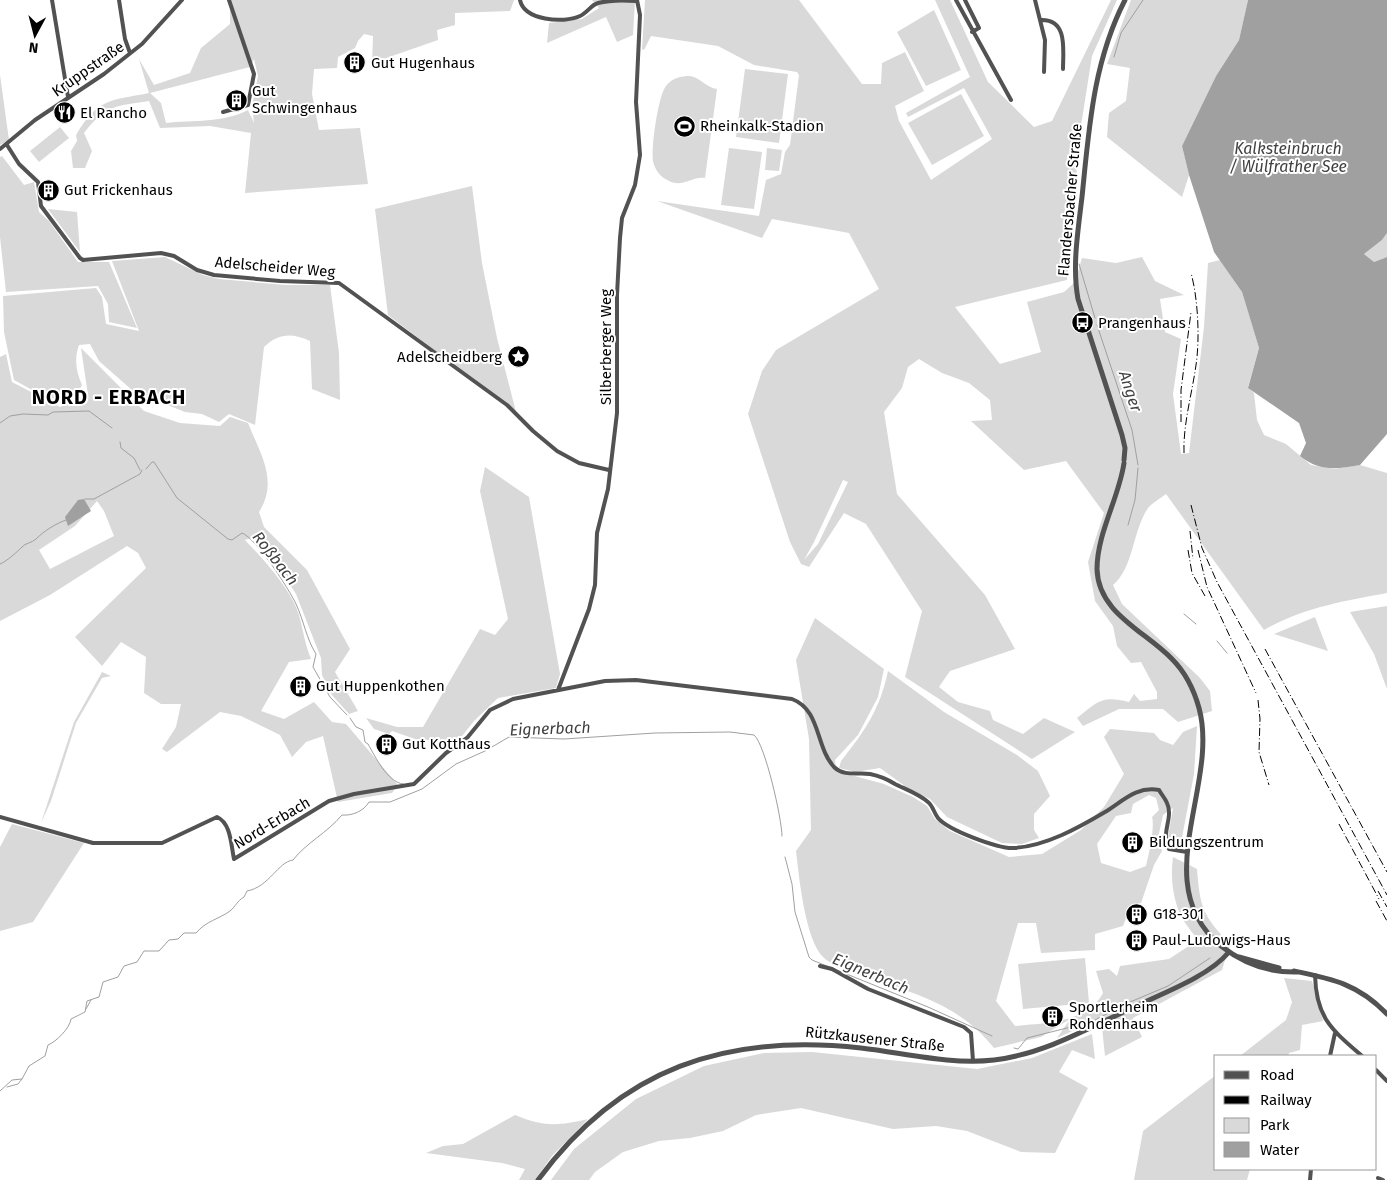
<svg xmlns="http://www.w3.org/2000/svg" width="1387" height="1180" font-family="'Fira Sans',sans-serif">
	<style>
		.green { fill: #d9d9d9; fill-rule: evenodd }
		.water { fill: #a0a0a0 }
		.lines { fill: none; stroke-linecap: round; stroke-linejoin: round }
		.stream { stroke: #a0a0a0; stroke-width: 1 }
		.minor { stroke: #525252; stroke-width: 4 }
		.tertiary { stroke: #525252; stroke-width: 5 }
		.rail { stroke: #000; stroke-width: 1; stroke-dasharray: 8 2.5 1 2.5; stroke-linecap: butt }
		.labels { text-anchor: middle; stroke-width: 4; stroke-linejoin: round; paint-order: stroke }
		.poi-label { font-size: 15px; fill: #000; stroke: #fff; text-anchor: start }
		.street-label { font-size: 15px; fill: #000; stroke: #fff }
		.water-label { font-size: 16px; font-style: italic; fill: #414141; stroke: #fff }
		.district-label { font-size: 20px; font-weight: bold; letter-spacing: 1px; fill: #000; stroke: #fff }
	</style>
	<rect width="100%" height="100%" fill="#fff"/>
	<path class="green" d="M 230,0 L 514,0 L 510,11 L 455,13 L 455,25 L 437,30 L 438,40 L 372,63 L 373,36 L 364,34 L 358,41 L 355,48 L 338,57 L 337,68 L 314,69 L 312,94 L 319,130 L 360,128 L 368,184 L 245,193 L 251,133 L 210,126 L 160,128 L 149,101 C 115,106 106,105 84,133 L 92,151 L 85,168 L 73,168 L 71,151 L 77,141 L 76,135 C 98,98 109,101 149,93 L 139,59 L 154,85 L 190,73 L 201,48 L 230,24 ZM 254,59 L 258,76 L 252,106 L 254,123 L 248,110 C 223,123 193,120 166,123 L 161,103 L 150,93 L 250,67 Z
		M 592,0 L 635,0 L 633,35 L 617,42 L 606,17 L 547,43 L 549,23 L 582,19 L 599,8 Z
		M 645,0 L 799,0 L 862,84 L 881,84 L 882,63 L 905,52 L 924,91 L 895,106 L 899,121 L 931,180 L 992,139 L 964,88 L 908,117 L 906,113 L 970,77 L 935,0 L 950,0 L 988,82 L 1034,127 L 1052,121 L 1111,0 L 1117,0 L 1092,56 L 1080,132 L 1067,280 L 955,307 L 1000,364 L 1041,352 L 1027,302 L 1064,292 L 1075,282 L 1082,258 L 1116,263 L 1142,257 L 1155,281 L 1184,295 L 1160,299 L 1165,332 L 1181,339 L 1173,394 L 1181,454 L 1189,453 L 1204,327 L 1208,263 L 1220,260 L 1242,292 L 1259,348 L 1248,387 L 1254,393 L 1257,420 L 1264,435 L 1286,444 L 1311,465 L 1334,469 L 1360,465 L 1387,473 L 1387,593 C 1344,601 1302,608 1264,630 L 1166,494 C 1161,498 1152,503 1148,508 C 1132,532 1134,567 1113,585 L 1122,604 L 1200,678 L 1210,691 L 1212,711 L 1178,722 L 1163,709 L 1119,709 L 1083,726 L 1077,718 C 1098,701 1102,695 1129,702 L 1134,694 L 1140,701 L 1157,699 L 1157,692 L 1141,662 L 1131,663 L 1117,646 L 1113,626 L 1095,601 L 1088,562 L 1104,513 L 1066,461 L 1024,470 L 971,421 L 992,420 L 990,400 L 969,383 L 942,373 L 919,359 L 908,367 L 902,388 L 884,412 L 897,494 L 985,595 L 1015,649 L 950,671 L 939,687 L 958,702 L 990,711 L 993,720 L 1023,734 L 1044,718 L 1075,732 L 1032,759 L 905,677 L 922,611 L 866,524 L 844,513 L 809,567 L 801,564 L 790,542 L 748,414 L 762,371 L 776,350 L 879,289 L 849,233 L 772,219 L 762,238 L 657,201 L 759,216 L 766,180 L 781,174 L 785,152 L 790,145 L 799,75 L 797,72 L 754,65 L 718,46 L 651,36 L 644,50 L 642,49 ZM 843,480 L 848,482 L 818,544 L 804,560 L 814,542 Z
		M 1131,0 L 1248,0 L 1239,40 L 1216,76 L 1182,146 L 1189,175 L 1182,197 L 1107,137 L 1109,113 L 1126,101 L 1130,68 L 1107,64 Z
		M 934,10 L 961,70 L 926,86 L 897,32 Z
		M 745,69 L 788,74 L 779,143 L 736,137 Z
		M 0,75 L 9,140 L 0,145 Z
		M 690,76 C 701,78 707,88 717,89 L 705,178 C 692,176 683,188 669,181 C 660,177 655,170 653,161 C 651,148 658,96 666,86 C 672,78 681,76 690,76 Z
		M 961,94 L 984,136 L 932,165 L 908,123 Z
		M 60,127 L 69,138 L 39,162 L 30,151 Z
		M 729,148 L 762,152 L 754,209 L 721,205 Z
		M 767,148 L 782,150 L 779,171 L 765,170 Z
		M 2,156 L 24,185 L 34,182 L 39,212 L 49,221 L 78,262 L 109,262 L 137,328 L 109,322 L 108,304 L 98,286 L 6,292 L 0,237 L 0,157 Z
		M 472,186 L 482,263 L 497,338 L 516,412 L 388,315 L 375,209 Z
		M 48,209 L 77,212 L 80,252 Z
		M 1387,233 L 1387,257 L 1374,262 L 1364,254 L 1382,240 Z
		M 165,257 L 203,275 L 219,279 L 286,285 L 330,285 L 339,353 L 340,400 L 312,389 L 310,341 C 292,333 279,333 264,347 L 255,425 L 229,414 L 219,422 L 202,414 L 185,412 L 133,391 L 99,361 L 90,344 L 79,345 C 74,359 76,371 82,385 L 76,396 C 52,405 35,391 14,380 L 4,332 L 3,296 L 96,288 L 102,297 L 106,324 L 139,331 L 112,261 Z
		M 81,348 L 144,411 L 180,423 L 220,426 L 230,417 L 248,423 C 260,454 279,480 259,512 L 264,527 L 307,570 L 350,649 L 335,672 L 358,711 L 349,714 L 332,695 L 322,675 L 321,658 L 296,594 L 269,553 L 254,537 L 245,540 C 263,559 291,589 299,615 C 303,630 305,644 311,659 L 289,662 L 261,711 L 284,719 L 314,702 L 332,722 L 346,724 L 398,785 L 392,793 L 338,802 L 323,736 L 306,742 L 292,757 L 280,735 L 241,716 L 220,712 L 167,752 L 162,749 L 176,727 L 181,704 L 161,704 L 144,693 L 146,657 L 121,642 L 102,666 L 75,637 L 146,568 L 138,553 L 127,546 L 50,595 L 0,621 L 0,357 L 6,354 L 12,382 L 60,407 L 88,395 ZM 97,501 L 104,511 L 114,536 L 50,569 L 39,550 L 75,526 Z
		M 485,467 L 529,497 L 560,674 L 556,688 L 498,698 L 474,721 L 459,740 L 418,740 L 392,731 L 389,734 L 374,729 L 366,718 L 397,727 L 423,727 L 480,629 L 495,635 L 508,619 L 480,491 Z
		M 1387,606 L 1387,689 L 1374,654 L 1350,612 Z
		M 1315,617 L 1328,651 L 1274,634 Z
		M 815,618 L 884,669 L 878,697 L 858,735 L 835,760 L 836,771 L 884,784 L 913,797 L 927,806 L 935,819 L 950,831 L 1009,857 L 1042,854 L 1081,830 L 1104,807 L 1124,774 L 1104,737 L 1110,729 L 1154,733 L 1160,740 L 1173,745 L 1183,732 L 1197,726 L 1194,774 L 1181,843 L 1176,846 L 1170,843 L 1168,837 L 1173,808 L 1163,815 L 1158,838 L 1162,851 L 1154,865 L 1141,903 L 1131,905 L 1123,926 L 1095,934 L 1095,950 L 1041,953 L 1036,923 L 1018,923 L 996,1001 L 1015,1026 C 1045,1023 1087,1023 1103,993 L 1096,971 L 1109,969 L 1117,976 L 1120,966 L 1169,959 L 1198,940 C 1194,934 1188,928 1184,921 C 1173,903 1170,878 1173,857 L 1197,869 C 1200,908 1203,916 1230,944 L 1222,970 L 1133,1018 L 1142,1037 L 1105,1056 L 1101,1018 L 1057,1038 L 1070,1019 L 1041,1037 L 994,1048 C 960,1006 922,996 873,979 C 860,975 834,967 824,958 C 805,941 799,876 796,851 L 811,830 L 809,739 L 796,660 ZM 1149,795 L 1156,798 L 1159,810 L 1152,817 C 1155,827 1149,854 1146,866 L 1130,872 L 1101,863 L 1097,844 L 1116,816 L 1131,813 L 1133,804 Z
		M 888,671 L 944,712 L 1017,755 L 1038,771 L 1050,796 L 1034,814 L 1034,830 L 1039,838 L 1022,844 L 1002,843 L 947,817 L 930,799 L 909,789 L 880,768 L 855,772 L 839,768 L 841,761 C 865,731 880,709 888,671 Z
		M 102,672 L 111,676 L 102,678 L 76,723 L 51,801 L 41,823 L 74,722 Z
		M 12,824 L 84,843 L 33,922 L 0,931 L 0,847 Z
		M 1085,958 L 1089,1003 L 1023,1009 L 1018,964 Z
		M 1284,978 L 1312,981 L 1323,1021 L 1302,1025 L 1300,1050 L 1289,1053 L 1288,1056 L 1240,1056 L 1286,1020 L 1292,1002 Z
		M 1092,1034 L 1095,1059 L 1072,1050 L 1059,1072 L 1088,1088 L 1055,1153 L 1021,1152 L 967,1131 L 936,1126 L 893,1129 L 801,1108 L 756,1115 L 723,1131 L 690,1138 L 659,1141 L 623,1152 L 595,1172 L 589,1180 L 551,1180 L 574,1149 L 636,1099 L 704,1066 L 764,1053 L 812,1052 L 977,1069 L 1032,1058 Z
		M 1216,1075 L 1216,1169 L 1250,1169 L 1247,1180 L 1134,1180 L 1143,1131 Z
		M 515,1115 C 544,1127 558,1126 588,1119 L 552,1156 L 535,1180 L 519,1180 L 525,1169 L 502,1163 L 426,1153 L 443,1146 L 463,1144 Z"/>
	<path class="water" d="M 1248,0 L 1387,0 L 1387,233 L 1382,240 L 1364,254 L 1374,262 L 1387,257 L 1387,434 L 1360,465 C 1336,469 1320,472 1300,456 L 1306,443 L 1299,423 L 1248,388 L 1259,348 L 1242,292 L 1214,252 L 1189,175 L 1182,146 L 1216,76 L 1239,40 Z
		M 84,499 L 91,511 L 68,526 L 65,517 L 78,500 Z"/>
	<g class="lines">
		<path class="stream" d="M 1114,57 L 1121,33 L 1143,0
			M 1079,264 L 1095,318
			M 1097,325 L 1132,430 L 1138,465
			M 0,423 L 10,416 L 23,414 L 48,415 L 53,412 L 89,411 L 112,428
			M 120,442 L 121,448 L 134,458 L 140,470
			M 146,469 L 152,462 L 154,462 L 177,498 L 228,539 L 232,540 L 242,533 C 256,538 289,589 296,604 C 304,621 306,638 316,654 L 313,667 L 330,697 L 347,715
			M 85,499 L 94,499 L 140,474 L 142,470
			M 1128,525 L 1135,500 L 1138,468
			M 0,564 C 6,562 17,552 22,547 C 25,543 32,543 36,539 C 44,531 55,524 66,520
			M 1184,614 L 1196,624
			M 1217,641 L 1227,653
			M 350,718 L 356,727 L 363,730 L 365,742 L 368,744 C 375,756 387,782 403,784
			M 785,857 L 792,884 L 795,912 L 809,957 L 812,960 L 928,1007 L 992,1036
			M 1123,1005 L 1168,986 L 1210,958
			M 86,1009 L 91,1000
			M 1014,1048 L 1018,1049 L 1027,1038 L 1091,1022 L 1120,1007
			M 7,1087 L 18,1084 L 22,1079
			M 0,1091 L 12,1080 L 22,1079 L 29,1066 L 45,1056 L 48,1045 C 56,1042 70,1028 71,1019 L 85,1012 L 87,1001 L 99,997 L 103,982 L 118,977 L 124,966 L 137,962 L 144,951 L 159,951 L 169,940 L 178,939 L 184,933 L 196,933 C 206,921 219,919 230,911 C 236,906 237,901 244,897 L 247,891 C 269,887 278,862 293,860 C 306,843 327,833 342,815 C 352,816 364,811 369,802 L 390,802 L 422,789 L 456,764 L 485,751 L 509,737 L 564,739 L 655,733 L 730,732 L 754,735 C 765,744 782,819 782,836"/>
		<path class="minor" d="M 52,0 L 68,97
			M 119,0 L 125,39 L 130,53
			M 520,0 C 524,20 563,24 580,16 C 587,13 591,5 598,3 C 610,0 624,0 636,1
			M 956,0 L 1011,100
			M 965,0 L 979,28 L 972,32
			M 1035,0 L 1045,40 L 1044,72
			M 1042,20 C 1068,20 1063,50 1063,69
			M 223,112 L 248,105 L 254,74 L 229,0
			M 7,145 L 19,164 L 38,182 L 41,206 L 80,258 L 83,260 L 161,253 L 174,256 L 197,270 L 214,275 L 280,281 L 339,283 L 507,405 L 533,431 L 557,451 L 579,463 L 609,470
			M 0,149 L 35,120 L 104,74 L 142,44 L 182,0
			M 558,690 L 589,609 L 595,585 L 597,533 L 608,489 L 617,413 L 617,295 L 620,238 L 622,218 L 635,185 L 640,155 L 636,102 L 640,15 L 637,0
			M 0,817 L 93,843 L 162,843 L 217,817 C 231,823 231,845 234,859 L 329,801 L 354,794 L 414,784 L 446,753 L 467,738 L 490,710 L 513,699 L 605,681 L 636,680 L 792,699 C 821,710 815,746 834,767 C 844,777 859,772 870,774 C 880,776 887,779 895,784 C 905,789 919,794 928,802 C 933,806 934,813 938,818 C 948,830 998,849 1014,848 C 1046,846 1078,828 1105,812 C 1123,801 1136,786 1159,790 C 1161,794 1165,798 1167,803 C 1174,818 1160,833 1169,849 L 1187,852
			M 820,966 L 832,969 L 868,989 L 964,1027 L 971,1033 L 973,1061
			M 1315,975 C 1316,1018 1332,1030 1362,1056
			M 1330,1056 L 1335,1033
			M 1376,1070 L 1387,1081
			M 1378,1178 L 1383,1180
			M 1310,1180 L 1311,1169"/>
		<path class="tertiary" d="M 1124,460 L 1125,448 L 1122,435 L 1078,299 C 1072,266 1078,231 1082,197 C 1089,129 1093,62 1125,0
			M 1124,463 C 1119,498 1097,533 1097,569 C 1098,613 1145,631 1172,659 C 1185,672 1194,690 1199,708 C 1220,785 1146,884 1221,946 C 1244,964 1268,973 1298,972
			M 1239,957 L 1279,968
			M 1294,971 C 1333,979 1358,984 1387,1014
			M 538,1180 C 620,1068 726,1033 861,1048 C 905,1053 950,1065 994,1060 C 1044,1054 1089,1028 1134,1007 C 1163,993 1208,977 1229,952"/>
		<path class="rail" d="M 1181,422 L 1181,390 L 1191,312
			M 1184,453 C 1183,424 1192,394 1196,365 C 1200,339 1198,298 1191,273
			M 1191,505 L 1202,548 L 1217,582 L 1387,895
			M 1190,531 L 1193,559
			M 1188,550 L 1192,573 L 1205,596
			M 1198,550 L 1207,587 L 1256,693
			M 1265,649 L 1387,872
			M 1258,700 L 1260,719 L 1259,752 L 1269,785
			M 1339,824 L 1379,899
			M 1378,891 L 1387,907
			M 1376,901 L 1387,921"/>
	</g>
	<defs>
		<symbol id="building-disc" viewBox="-11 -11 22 22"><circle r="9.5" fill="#000" stroke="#fff"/><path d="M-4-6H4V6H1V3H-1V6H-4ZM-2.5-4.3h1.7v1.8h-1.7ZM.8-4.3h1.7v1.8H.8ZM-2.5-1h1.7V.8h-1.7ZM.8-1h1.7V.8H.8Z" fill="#fff"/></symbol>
		<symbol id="restaurant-disc" viewBox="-11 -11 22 22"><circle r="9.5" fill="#000" stroke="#fff"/><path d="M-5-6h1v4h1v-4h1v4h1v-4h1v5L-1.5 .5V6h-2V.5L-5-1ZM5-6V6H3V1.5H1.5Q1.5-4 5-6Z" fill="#fff"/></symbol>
		<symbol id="stadium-disc" viewBox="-11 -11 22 22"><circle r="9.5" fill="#000" stroke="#fff"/><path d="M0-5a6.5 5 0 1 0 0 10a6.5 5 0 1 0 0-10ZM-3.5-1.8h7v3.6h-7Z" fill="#fff"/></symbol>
		<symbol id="bus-disc" viewBox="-11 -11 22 22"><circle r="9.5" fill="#000" stroke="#fff"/><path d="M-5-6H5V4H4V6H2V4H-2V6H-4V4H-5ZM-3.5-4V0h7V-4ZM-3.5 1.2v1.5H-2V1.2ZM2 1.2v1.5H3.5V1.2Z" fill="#fff"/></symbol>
		<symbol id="sight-disc" viewBox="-11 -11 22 22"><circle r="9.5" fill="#000" stroke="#fff"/><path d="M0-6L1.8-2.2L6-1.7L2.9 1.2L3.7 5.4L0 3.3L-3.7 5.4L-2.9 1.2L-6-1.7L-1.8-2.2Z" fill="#fff"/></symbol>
	</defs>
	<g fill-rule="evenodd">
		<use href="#building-disc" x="342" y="50" width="25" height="25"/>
		<use href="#building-disc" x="224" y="88" width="25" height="25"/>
		<use href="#restaurant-disc" x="52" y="100" width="25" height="25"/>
		<use href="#stadium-disc" x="672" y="114" width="25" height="25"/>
		<use href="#building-disc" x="36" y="178" width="25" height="25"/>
		<use href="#bus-disc" x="1070" y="310" width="25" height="25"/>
		<use href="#sight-disc" x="506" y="344" width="25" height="25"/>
		<use href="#building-disc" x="288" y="674" width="25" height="25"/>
		<use href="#building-disc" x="374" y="732" width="25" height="25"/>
		<use href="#building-disc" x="1120" y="830" width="25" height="25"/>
		<use href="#building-disc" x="1124" y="902" width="25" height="25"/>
		<use href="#building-disc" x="1124" y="928" width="25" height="25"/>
		<use href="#building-disc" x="1040" y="1004" width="25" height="25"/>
	</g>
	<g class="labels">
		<g class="poi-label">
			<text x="371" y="68">Gut Hugenhaus</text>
			<text x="252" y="96">Gut<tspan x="252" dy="17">Schwingenhaus</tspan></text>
			<text x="80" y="118">El Rancho</text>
			<text x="700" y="131">Rheinkalk-Stadion</text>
			<text x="64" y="195">Gut Frickenhaus</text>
			<text x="1098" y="328">Prangenhaus</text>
			<text x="502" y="362" text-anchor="end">Adelscheidberg</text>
			<text x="316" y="691">Gut Huppenkothen</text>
			<text x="402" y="749">Gut Kotthaus</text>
			<text x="1149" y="847">Bildungszentrum</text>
			<text x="1153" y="919">G18-301</text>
			<text x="1152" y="945">Paul-Ludowigs-Haus</text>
			<text x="1069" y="1012">Sportlerheim<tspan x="1069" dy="17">Rohdenhaus</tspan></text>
		</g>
		<g class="street-label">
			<text transform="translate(88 69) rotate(-35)" y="5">Kruppstraße</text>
			<text transform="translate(1070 200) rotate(-85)" y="5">Flandersbacher Straße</text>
			<text transform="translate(275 267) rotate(5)" y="5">Adelscheider Weg</text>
			<text transform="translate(606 347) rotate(-90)" y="5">Silberberger Weg</text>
			<text transform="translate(272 823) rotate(-31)" y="5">Nord-Erbach</text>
			<text transform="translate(875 1039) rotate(6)" y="5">Rützkausener Straße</text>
		</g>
		<g class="water-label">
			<text x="1288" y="154">Kalksteinbruch<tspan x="1288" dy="18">/ Wülfrather See</tspan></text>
			<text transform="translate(1131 391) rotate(72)" y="6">Anger</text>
			<text transform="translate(276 558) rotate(52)" y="6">Roßbach</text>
			<text transform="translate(550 728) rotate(-2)" y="6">Eignerbach</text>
			<text transform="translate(871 973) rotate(23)" y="6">Eignerbach</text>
		</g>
		<g class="district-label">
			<text x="109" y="404">NORD - ERBACH</text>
		</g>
	</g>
	<rect x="1214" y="1055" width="162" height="115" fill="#ffffff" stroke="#999999"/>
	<rect x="1224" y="1071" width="25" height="8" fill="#525252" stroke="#999999"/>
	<text x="1260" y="1080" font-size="15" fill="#000000">Road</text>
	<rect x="1224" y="1096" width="25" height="8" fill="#000000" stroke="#999999"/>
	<text x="1260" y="1105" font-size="15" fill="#000000">Railway</text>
	<rect x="1224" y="1118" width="25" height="15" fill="#d9d9d9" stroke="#999999"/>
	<text x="1260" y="1130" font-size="15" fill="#000000">Park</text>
	<rect x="1224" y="1142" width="25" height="15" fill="#a0a0a0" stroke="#999999"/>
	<text x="1260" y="1155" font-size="15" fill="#000000">Water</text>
	<g transform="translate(35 35) rotate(187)" stroke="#ffffff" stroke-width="4" paint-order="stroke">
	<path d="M0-4L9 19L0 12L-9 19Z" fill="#000000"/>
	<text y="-8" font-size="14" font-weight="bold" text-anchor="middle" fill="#000000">N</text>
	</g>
</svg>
